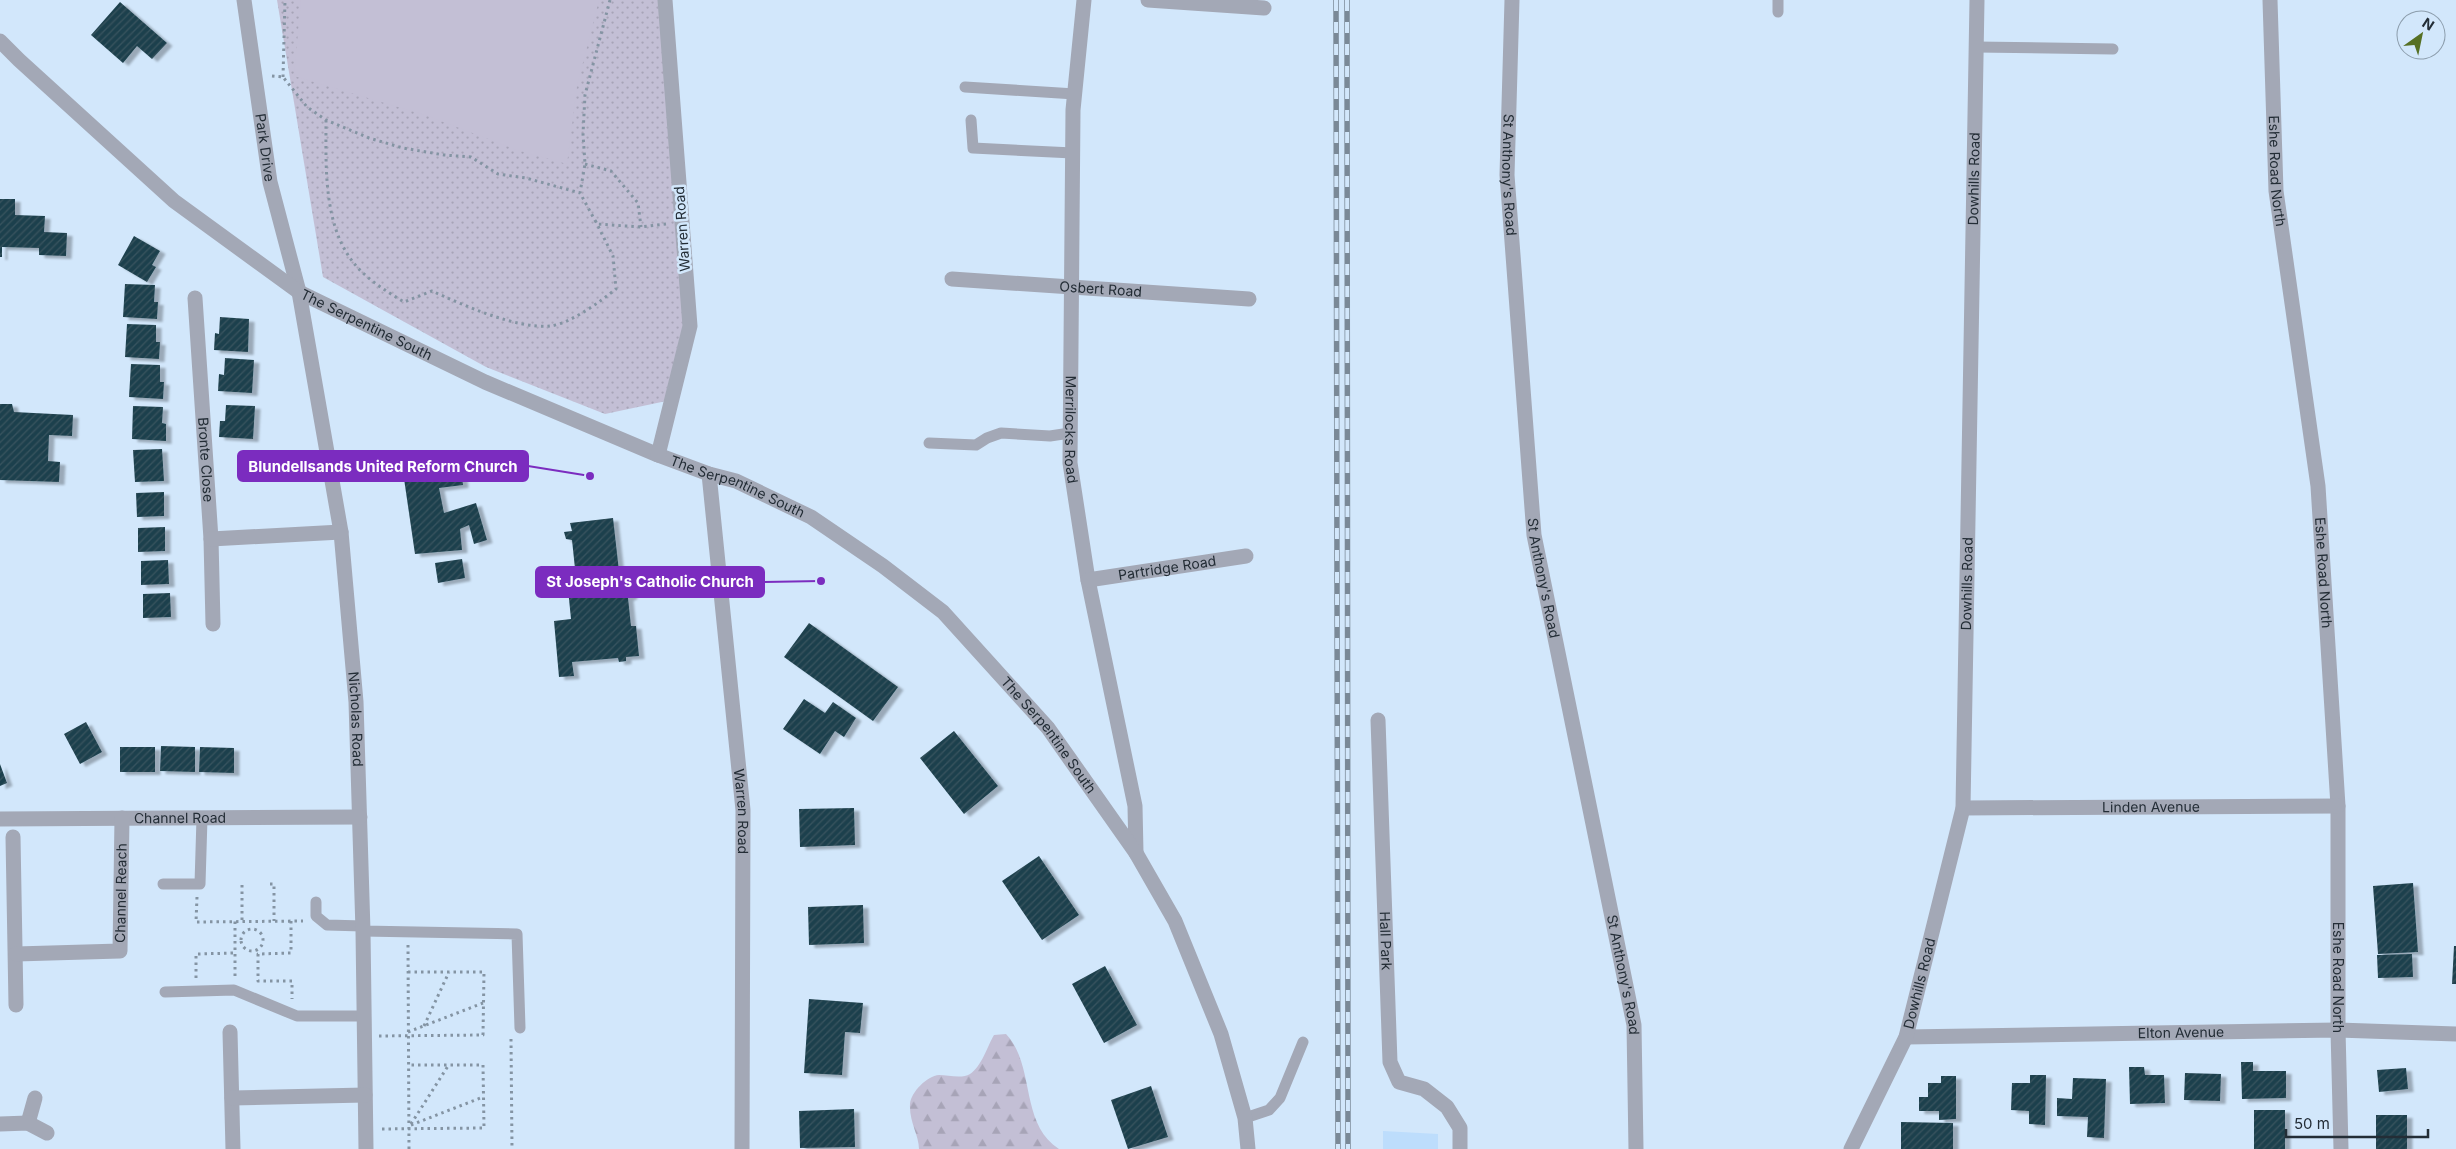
<svg xmlns="http://www.w3.org/2000/svg" width="2456" height="1149" font-family="Inter,sans-serif">
	<style>
		.built { fill: #bdddfc }
		.forest { fill: url(#forest-firs) }
		.park { fill: url(#park-dots) }
		.pitch { fill: #c3bfd5 }
		.building { fill: url(#building-hatch); filter: url(#shadow) }
		.lines { fill: none; stroke-linecap: round; stroke-linejoin: round }
		.path { stroke: #8494a3; stroke-width: 3; stroke-dasharray: 2.5 4; stroke-linecap: butt }
		.lane { stroke: #a3a8b6; stroke-width: 11 }
		.street { stroke: #a3a8b6; stroke-width: 15 }
		.rail-casing { stroke: #7a8997; stroke-width: 5.5 }
		.rail { stroke: #d2e7fb; stroke-width: 4; stroke-dasharray: 11; stroke-linecap: butt }
		.labels { text-anchor: middle; stroke-width: 5; stroke-linejoin: round; paint-order: stroke }
		.street-label { font-size: 14px; fill: #232d36; stroke: #d2e7fb }
		.leader { fill: none; stroke: #7b2cbf; stroke-width: 2 }
		.callout-dot { fill: #7b2cbf; stroke: #d2e7fb; stroke-width: 2 }
		.callout { fill: #7b2cbf; stroke: #7b2cbf; stroke-width: 2 }
		.callout-label { font-size: 15px; text-anchor: middle; font-weight: bold; fill: #fff }
	</style>
	<defs>
		<pattern id="forest-firs" width="22" height="20" patternUnits="userSpaceOnUse" patternTransform="scale(1.25)"><rect width="22" height="20" fill="#c3bfd5"/><path d="M5 1l3.5 6h-7zM16 11l3.5 6h-7z" fill="#a7a4b7"/></pattern>
		<pattern id="park-dots" width="8" height="8" patternUnits="userSpaceOnUse" patternTransform="scale(1.25)"><rect width="8" height="8" fill="#c3bfd5"/><path d="M2 2h.1M6 6h.1" fill="none" stroke="#a7a4b7" stroke-width="1.8" stroke-linecap="round"/></pattern>
		<pattern id="building-hatch" width="6" height="6" patternUnits="userSpaceOnUse" patternTransform="scale(1.25)"><rect width="6" height="6" fill="#1f414d"/><path d="M-1 1l2-2M0 6l6-6M5 7l2-2" fill="none" stroke="#37545f"/></pattern>
		<filter id="shadow"><feDropShadow dx="5.5" dy="3" stdDeviation="1" flood-color="#0004"/></filter>
	</defs>
	<rect width="100%" height="100%" fill="#d2e7fb"/>
	<path class="built" d="M 1383,1131 L 1438,1134 L 1438,1149 L 1383,1149 Z"/>
	<path class="forest" d="M 1006,1034 C 1036,1066 1019,1123 1059,1149 L 919,1149 C 919,1135 909,1122 910,1104 C 911,1092 927,1076 939,1075 C 948,1075 962,1079 970,1074 C 982,1066 987,1047 994,1035 Z"/>
	<path class="park" d="M 277,0 L 665,0 L 690,326 L 671,400 L 605,414 L 486,367 L 323,277 Z"/>
	<path class="pitch" d="M 301,0 L 599,0 L 577,86 L 567,164 L 517,150 L 425,115 L 294,76 Z"/>
	<path class="building" d="M 120,2 L 167,43 L 152,59 L 137,46 L 123,63 L 91,35 Z
		M 0,199 L 15,199 L 15,215 L 45,216 L 44,232 L 67,233 L 66,256 L 39,255 L 39,248 L 2,247 L 2,257 L 0,257 Z
		M 134,236 L 160,251 L 152,265 L 156,267 L 147,282 L 118,265 Z
		M 125,284 L 155,285 L 154,302 L 158,302 L 157,319 L 123,317 Z
		M 220,317 L 249,319 L 248,352 L 214,350 L 215,333 L 219,334 Z
		M 127,324 L 156,325 L 156,342 L 160,342 L 159,359 L 125,357 Z
		M 225,358 L 254,360 L 252,393 L 218,391 L 219,374 L 224,375 Z
		M 131,364 L 160,365 L 160,382 L 164,382 L 163,399 L 129,397 Z
		M 0,404 L 12,404 L 14,412 L 73,415 L 72,436 L 49,435 L 48,461 L 60,462 L 59,482 L 0,480 Z
		M 226,405 L 255,406 L 253,439 L 219,437 L 220,421 L 225,421 Z
		M 133,406 L 163,407 L 162,423 L 166,424 L 166,441 L 132,439 Z
		M 162,449 L 164,481 L 135,482 L 133,450 Z
		M 446,452 L 449,472 L 461,467 L 463,485 L 439,488 L 444,513 L 476,503 L 487,540 L 474,544 L 469,525 L 460,529 L 462,550 L 415,554 L 401,458 Z
		M 164,492 L 164,516 L 137,517 L 136,493 Z
		M 613,518 L 619,571 L 629,573 L 632,596 L 628,598 L 631,626 L 636,626 L 639,656 L 626,657 L 626,661 L 619,662 L 618,658 L 572,662 L 574,676 L 559,677 L 554,621 L 571,619 L 567,579 L 576,578 L 572,540 L 566,539 L 564,532 L 572,531 L 570,523 Z
		M 165,527 L 165,551 L 138,552 L 138,528 Z
		M 462,559 L 465,578 L 438,583 L 435,563 Z
		M 168,560 L 169,584 L 141,585 L 141,561 Z
		M 170,593 L 171,617 L 143,618 L 143,594 Z
		M 809,623 L 898,687 L 873,721 L 784,657 Z
		M 804,699 L 825,713 L 833,702 L 856,718 L 844,737 L 835,731 L 820,754 L 783,729 Z
		M 86,722 L 102,752 L 80,764 L 64,734 Z
		M 954,731 L 998,786 L 964,814 L 920,758 Z
		M 161,746 L 195,747 L 195,772 L 160,771 Z
		M 120,747 L 155,747 L 155,772 L 120,772 Z
		M 200,747 L 234,748 L 234,773 L 199,772 Z
		M 0,764 L 7,783 L 0,786 Z
		M 854,808 L 855,845 L 800,847 L 799,809 Z
		M 1039,856 L 1079,915 L 1042,940 L 1002,881 Z
		M 2413,883 L 2418,952 L 2378,954 L 2373,886 Z
		M 863,905 L 864,943 L 809,945 L 808,907 Z
		M 2454,946 L 2456,946 L 2456,984 L 2452,984 Z
		M 2412,954 L 2413,977 L 2378,978 L 2377,955 Z
		M 1105,966 L 1137,1025 L 1104,1043 L 1072,984 Z
		M 809,999 L 863,1003 L 860,1033 L 845,1032 L 842,1075 L 804,1073 Z
		M 2241,1062 L 2253,1062 L 2253,1071 L 2286,1071 L 2286,1098 L 2242,1099 Z
		M 2129,1067 L 2144,1067 L 2145,1075 L 2164,1075 L 2165,1103 L 2130,1104 Z
		M 2406,1068 L 2408,1089 L 2379,1092 L 2377,1070 Z
		M 2185,1073 L 2221,1074 L 2220,1101 L 2184,1100 Z
		M 2030,1075 L 2046,1075 L 2045,1125 L 2029,1124 L 2029,1111 L 2011,1110 L 2012,1083 L 2030,1083 Z
		M 1941,1076 L 1956,1076 L 1956,1119 L 1939,1120 L 1939,1111 L 1919,1111 L 1919,1097 L 1928,1097 L 1928,1083 L 1941,1083 Z
		M 2073,1078 L 2106,1079 L 2104,1138 L 2087,1137 L 2088,1117 L 2057,1116 L 2057,1098 L 2072,1099 Z
		M 1151,1086 L 1168,1137 L 1128,1149 L 1111,1100 Z
		M 854,1109 L 855,1147 L 800,1148 L 799,1111 Z
		M 2254,1110 L 2285,1110 L 2285,1149 L 2254,1149 Z
		M 2376,1115 L 2407,1115 L 2407,1149 L 2376,1149 Z
		M 1901,1122 L 1953,1123 L 1953,1149 L 1901,1149 Z"/>
	<g class="lines">
		<path class="path" d="M 610,0 L 585,95 L 583,134 L 585,164 L 580,193 L 597,224 L 641,227 L 666,224
			M 272,76 L 283,77 L 307,107 L 326,120 L 369,138 L 403,148 L 444,155 L 471,157 L 498,174 L 526,178 L 580,193
			M 283,77 L 285,0
			M 326,120 C 326,165 323,224 353,262 C 366,279 386,291 404,302 L 432,291 C 463,305 516,329 550,326 C 570,324 601,301 616,289 L 613,256 L 595,220
			M 585,164 L 611,171 L 638,203 L 641,227
			M 270,884 L 274,884 L 274,921
			M 242,885 L 242,921
			M 197,897 L 196,922 L 303,921
			M 291,921 L 291,953 L 258,954 L 258,981 L 292,981 L 292,999
			M241 940a11 11 0 1 1 22 0a11 11 0 1 1-22 0Z
			M 408,945 L 409,1149
			M 235,976 L 235,921
			M 196,978 L 196,954 L 235,953
			M 424,1026 L 449,972
			M 408,1032 L 483,1003
			M 379,1036 L 483,1035 L 484,972 L 408,972
			M 511,1039 L 512,1149
			M 411,1124 L 448,1066
			M 411,1125 L 483,1097
			M 382,1129 L 484,1128 L 483,1065 L 408,1065"/>
		<path class="lane" d="M 1778,12 L 1778,0
			M 1976,47 L 2113,49
			M 965,87 L 1075,94
			M 971,120 L 973,148 L 1073,153
			M 929,443 L 976,445 L 987,438 L 1001,433 L 1050,436 L 1070,433
			M 163,884 L 200,884 L 202,818
			M 316,902 L 316,916 L 327,925 L 363,926
			M 363,931 L 517,934 L 520,1028
			M 165,992 L 234,990 L 297,1016 L 364,1016
			M 1245,1118 L 1269,1110 L 1280,1098 L 1303,1042"/>
		<g class="street">
			<path id="s1" d="M 244,0 L 270,182 L 299,292 L 341,532 L 356,702 L 363,931 L 366,1149"/>
			<path id="s2" d="M 1084,0 L 1073,110 L 1070,463 L 1088,580 L 1135,806 L 1136,853"/>
			<path d="M 1148,0 L 1264,8"/>
			<path id="s3" d="M 1512,0 L 1507,175 L 1534,535 L 1634,1025 L 1636,1149"/>
			<path id="s4" d="M 2270,0 L 2276,191 L 2318,486 L 2338,806 L 2338,1030 L 2341,1149"/>
			<path id="s5" d="M 0,41 L 19,60 L 174,201 L 299,292 L 485,382 L 658,455 L 709,474 L 736,481 L 811,517 L 883,566 L 943,612 L 1048,728 L 1136,853 L 1175,921 L 1221,1034 L 1245,1118 L 1248,1149"/>
			<path id="s6" d="M 952,279 L 1249,299"/>
			<path id="s7" d="M 195,298 L 211,539 L 213,624"/>
			<path d="M 658,455 L 690,326 L 665,0"/>
			<path id="s8" d="M 709,474 L 743,810 L 742,1149"/>
			<path d="M 211,539 L 341,532"/>
			<path id="s9" d="M 1088,580 L 1246,556"/>
			<path id="s10" d="M 1378,720 L 1390,1062 L 1399,1082 L 1424,1089 L 1447,1107 L 1460,1128 L 1460,1149"/>
			<path id="s11" d="M 1963,808 L 2338,806"/>
			<path id="s12" d="M 0,819 L 360,817"/>
			<path d="M 13,837 L 16,1005"/>
			<path id="s13" d="M 16,954 L 120,951 L 122,818"/>
			<path d="M 230,1032 L 233,1149"/>
			<path id="s14" d="M 1906,1037 L 2338,1030 L 2456,1034"/>
			<path d="M 232,1098 L 365,1095"/>
			<path d="M 28,1123 L 35,1098"/>
			<path d="M 0,1124 L 28,1123 L 47,1133"/>
			<path id="s15" d="M 1851,1149 L 1906,1037 L 1963,808 L 1977,0"/>
		</g>
		<defs>
			<path id="rail" d="M 1336,0 L 1338,1149
				M 1347,0 L 1348,1149"/>
		</defs>
		<use href="#rail" class="rail-casing"/>
		<use href="#rail" class="rail"/>
	</g>
	<g class="labels">
		<g class="street-label">
			<text dy="5" stroke="none"><textPath href="#s1" startOffset="149">Park Drive</textPath></text>
			<text dy="5" stroke="none"><textPath href="#s4" startOffset="171">Eshe Road North</textPath></text>
			<text dy="5" stroke="none"><textPath href="#s3" startOffset="175">St Anthony's Road</textPath></text>
			<text dy="5" stroke="none"><textPath href="#s15" startOffset="990">Dowhills Road</textPath></text>
			<text transform="translate(682 229) rotate(-94)" y="5">Warren Road</text>
			<text dy="5" stroke="none"><textPath href="#s6" startOffset="149">Osbert Road</textPath></text>
			<text dy="5" stroke="none"><textPath href="#s5" startOffset="466">The Serpentine South</textPath></text>
			<text dy="5" stroke="none"><textPath href="#s2" startOffset="430">Merrilocks Road</textPath></text>
			<text dy="5" stroke="none"><textPath href="#s7" startOffset="162">Bronte Close</textPath></text>
			<text dy="5" stroke="none"><textPath href="#s5" startOffset="871">The Serpentine South</textPath></text>
			<text dy="5" stroke="none"><textPath href="#s9" startOffset="80">Partridge Road</textPath></text>
			<text dy="5" stroke="none"><textPath href="#s4" startOffset="576">Eshe Road North</textPath></text>
			<text dy="5" stroke="none"><textPath href="#s3" startOffset="580">St Anthony's Road</textPath></text>
			<text dy="5" stroke="none"><textPath href="#s15" startOffset="585">Dowhills Road</textPath></text>
			<text dy="5" stroke="none"><textPath href="#s1" startOffset="729">Nicholas Road</textPath></text>
			<text dy="5" stroke="none"><textPath href="#s5" startOffset="1276">The Serpentine South</textPath></text>
			<text dy="5" stroke="none"><textPath href="#s11" startOffset="188">Linden Avenue</textPath></text>
			<text dy="5" stroke="none"><textPath href="#s8" startOffset="339">Warren Road</textPath></text>
			<text dy="5" stroke="none"><textPath href="#s12" startOffset="180">Channel Road</textPath></text>
			<text dy="5" stroke="none"><textPath href="#s13" startOffset="162">Channel Reach</textPath></text>
			<text dy="5" stroke="none"><textPath href="#s10" startOffset="221">Hall Park</textPath></text>
			<text dy="5" stroke="none"><textPath href="#s3" startOffset="985">St Anthony's Road</textPath></text>
			<text dy="5" stroke="none"><textPath href="#s4" startOffset="981">Eshe Road North</textPath></text>
			<text dy="5" stroke="none"><textPath href="#s15" startOffset="180">Dowhills Road</textPath></text>
			<text dy="5" stroke="none"><textPath href="#s14" startOffset="275">Elton Avenue</textPath></text>
		</g>
	</g>
	<path class="leader" d="M590 476L528 466M821 581L764 582"/>
	<g class="callout-dot">
		<circle cx="590" cy="476" r="5"/>
		<circle cx="821" cy="581" r="5"/>
	</g>
	<g class="callout">
		<rect x="238" y="451" width="290" height="30" rx="5"/>
		<rect x="536" y="567" width="228" height="30" rx="5"/>
	</g>
	<g class="callout-label">
		<text x="383" y="472">Blundellsands United Reform Church</text>
		<text x="650" y="587">St Joseph's Catholic Church</text>
	</g>
	<g transform="translate(2421 35) rotate(33)"><circle r="24" fill="#d2e7fb" stroke="#8c9dac"/>
	<path d="M0-4L9 19L0 12L-9 19Z" fill="#567024"/>
	<text y="-8" font-size="14" font-weight="bold" text-anchor="middle" fill="#232d36">N</text>
	</g>
	<path d="M2286 1129v8h142v-8" fill="none" stroke="#232d36" stroke-width="2.5"/>
	<text x="2294" y="1129" font-size="15" fill="#232d36" stroke="#d2e7fb" stroke-width="4" paint-order="stroke">50 m</text>
</svg>
